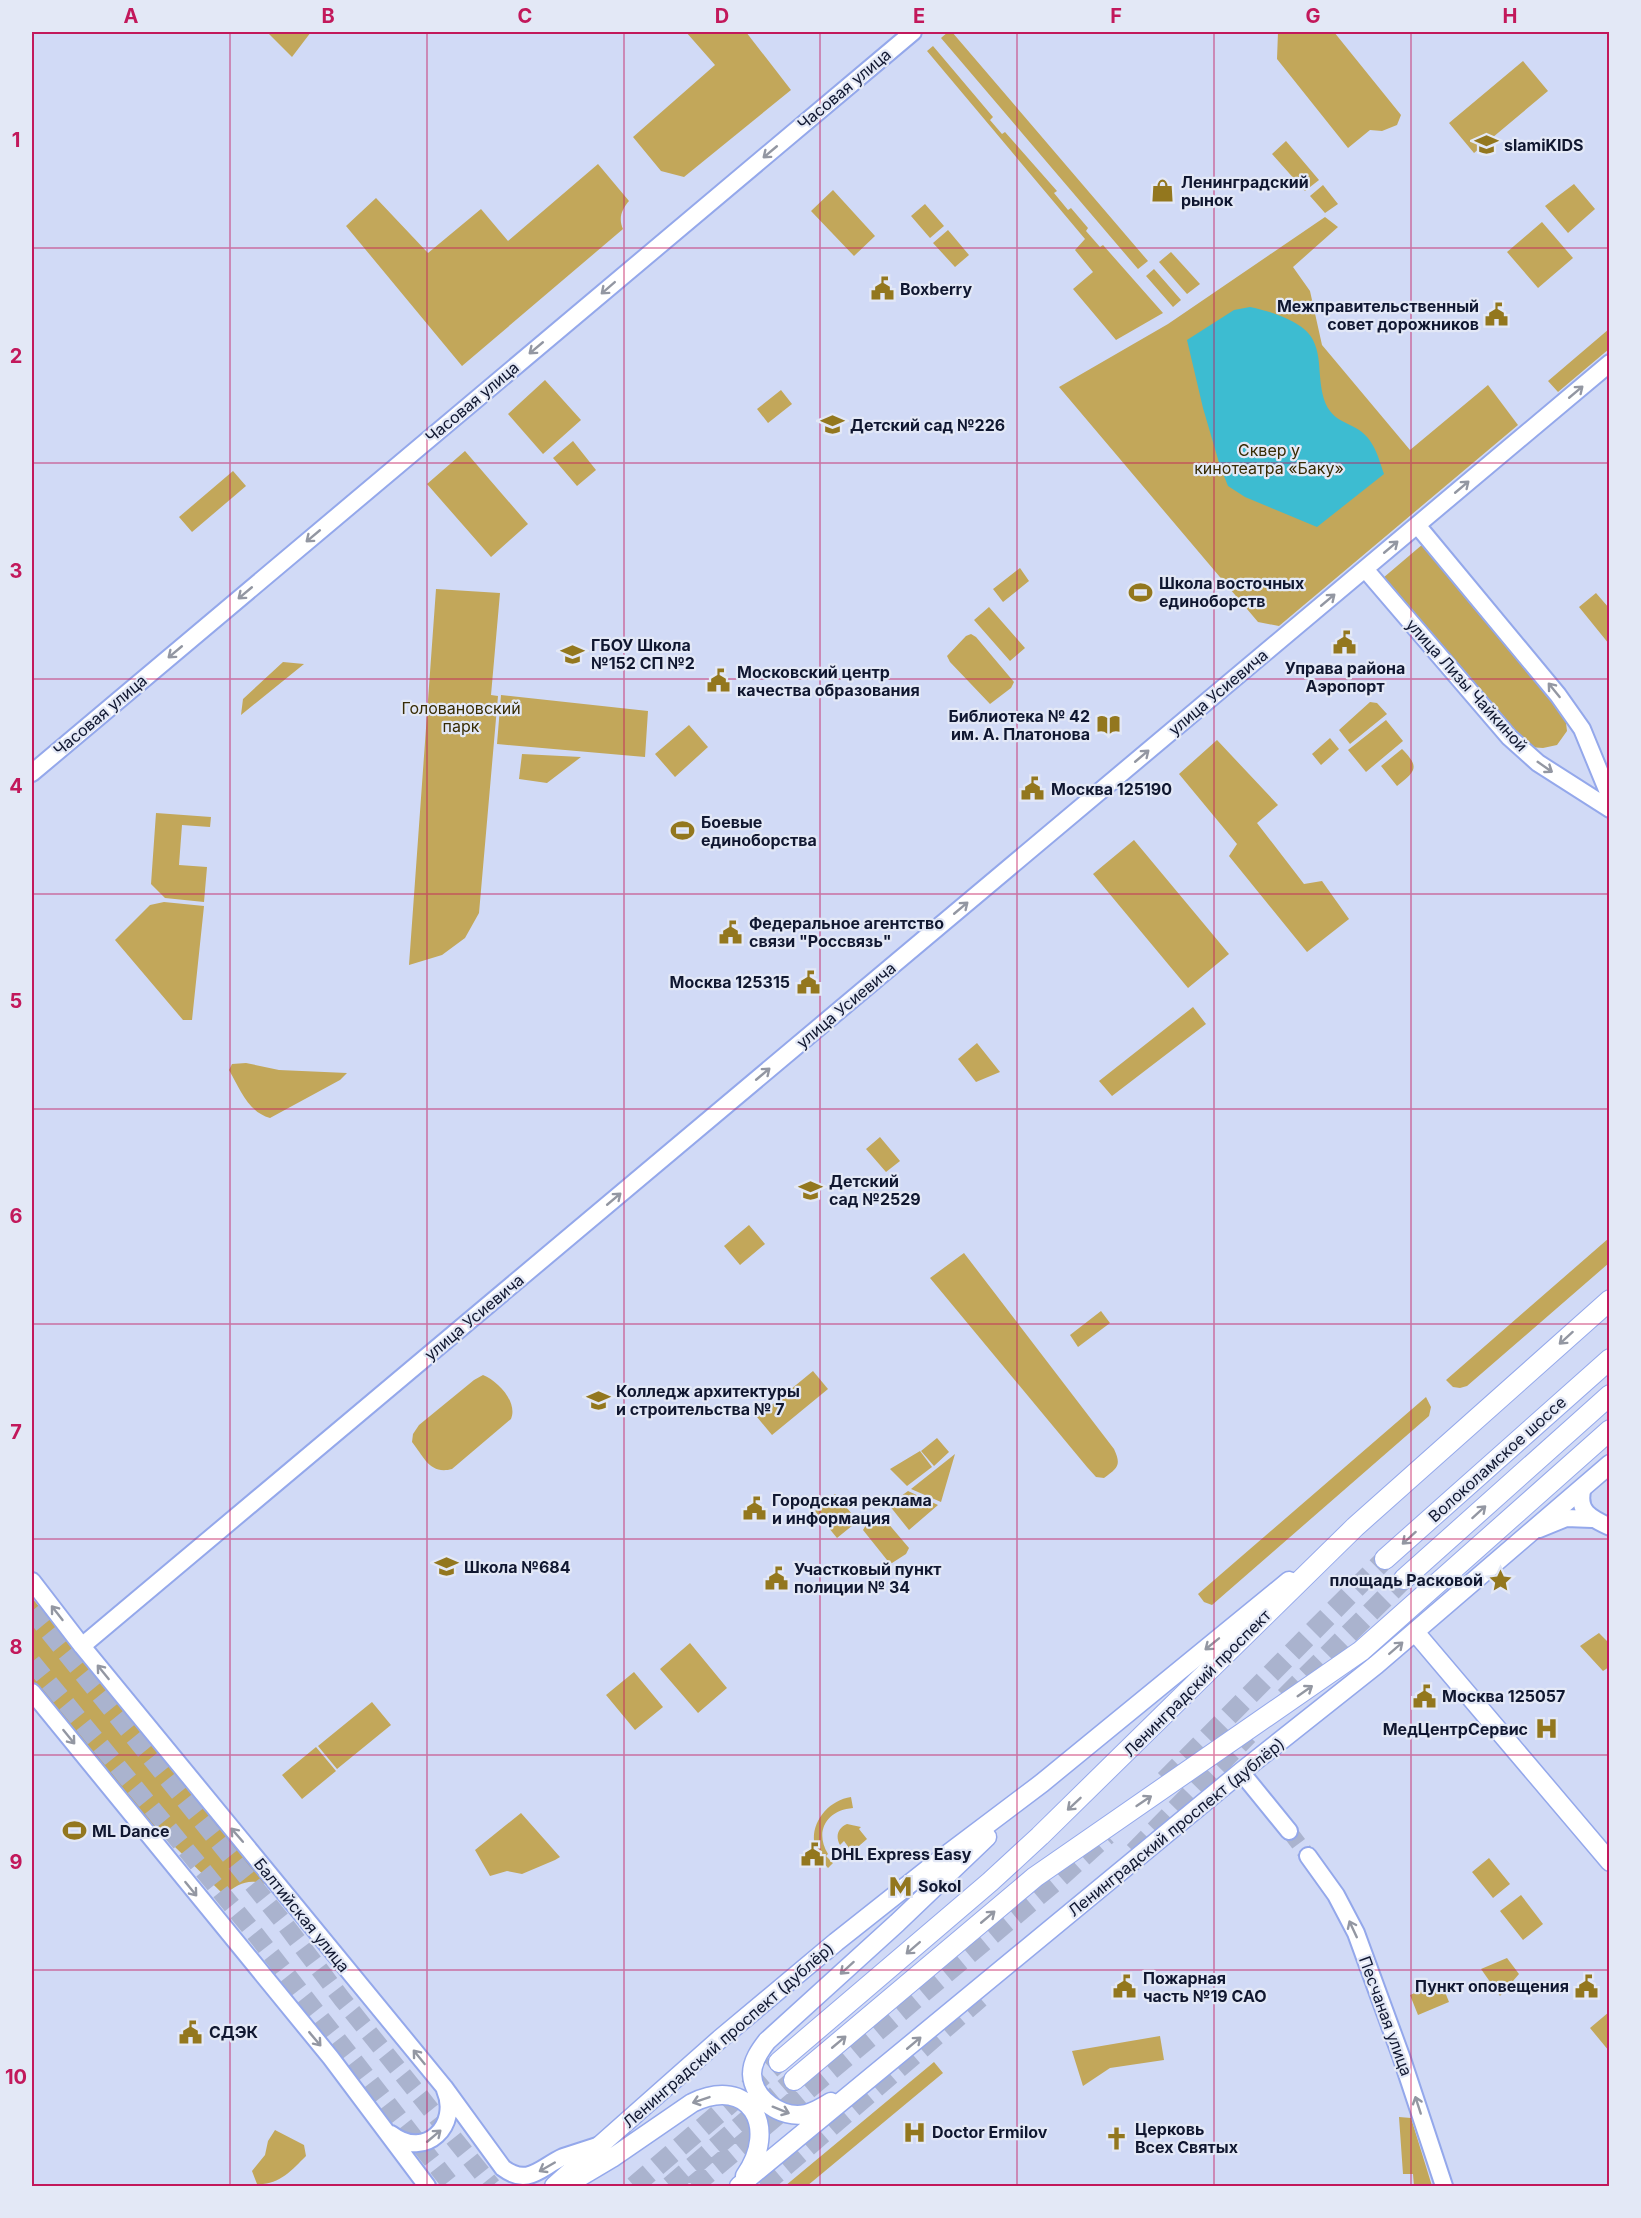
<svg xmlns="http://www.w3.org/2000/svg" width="1641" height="2218" font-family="Inter,sans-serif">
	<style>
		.green { fill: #c2a75a }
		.water { fill: #3dbcd1 }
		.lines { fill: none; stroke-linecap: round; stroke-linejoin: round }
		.tertiary-tunnel { stroke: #aab3ce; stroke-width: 16; stroke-dasharray: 16 8; stroke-linecap: butt }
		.secondary-tunnel { stroke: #aab3ce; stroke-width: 18; stroke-dasharray: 18 9; stroke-linecap: butt }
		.primary-tunnel { stroke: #aab3ce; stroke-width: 20; stroke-dasharray: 20 10; stroke-linecap: butt }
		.tertiary-casing { stroke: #94a8eb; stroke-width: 20 }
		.secondary-casing { stroke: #94a8eb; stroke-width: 21 }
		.primary-casing { stroke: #94a8eb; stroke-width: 22 }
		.tertiary { stroke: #fff; stroke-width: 16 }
		.secondary { stroke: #fff; stroke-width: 18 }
		.primary { stroke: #fff; stroke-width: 20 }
		.oneway { stroke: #9397a2 }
		.grid { fill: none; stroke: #c2185b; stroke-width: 1.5; stroke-opacity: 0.55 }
		.labels { text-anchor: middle; stroke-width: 4.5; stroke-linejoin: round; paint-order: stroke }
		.street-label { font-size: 16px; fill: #101730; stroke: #e3e8f6 }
		.poi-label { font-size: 16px; font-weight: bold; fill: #101730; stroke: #e3e8f6; text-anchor: start }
		.park-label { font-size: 16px; fill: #382c04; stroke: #e3e8f6 }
		.neatline { fill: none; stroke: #c2185b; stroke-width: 2 }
		.grid-label { font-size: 20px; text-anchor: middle; font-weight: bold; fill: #c2185b }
	</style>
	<rect width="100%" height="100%" fill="#d1daf6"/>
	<path class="green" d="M 267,32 L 311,32 L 292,57 Z
		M 686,32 L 746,32 L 791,90 L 684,177 L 661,171 L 633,137 L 715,65 Z
		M 948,32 L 952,32 L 1148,261 L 1138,269 L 941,38 Z
		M 1278,32 L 1334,32 L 1401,115 L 1397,125 L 1382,131 L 1370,130 L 1348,148 L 1277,59 Z
		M 933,46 L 993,117 L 990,120 L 1002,134 L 1005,132 L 1057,191 L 1054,193 L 1068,210 L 1071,208 L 1088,228 L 1086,231 L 1100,247 L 1103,245 L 1163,313 L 1116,340 L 1073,289 L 1093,272 L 1075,250 L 1085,239 L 927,51 Z
		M 1523,61 L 1548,91 L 1474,153 L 1449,123 Z
		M 1286,141 L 1319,180 L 1305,191 L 1272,154 Z
		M 598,164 L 629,201 C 622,209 618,218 623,229 L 462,366 L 346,226 L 376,198 L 428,253 L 481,209 L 508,241 Z
		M 1574,184 L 1595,209 L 1568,233 L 1545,206 Z
		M 1323,185 L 1338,204 L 1325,213 L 1310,196 Z
		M 833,190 L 875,236 L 854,256 L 811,211 Z
		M 925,204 L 944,226 L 930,238 L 911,216 Z
		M 1325,217 L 1338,227 L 1293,267 L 1310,291 L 1322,345 L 1410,450 L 1488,385 L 1518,425 L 1279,626 L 1258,622 L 1059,387 L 1168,324 Z
		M 1542,222 L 1573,258 L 1538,288 L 1507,252 Z
		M 948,230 L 969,255 L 955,267 L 933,243 Z
		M 1171,252 L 1200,284 L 1187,294 L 1159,262 Z
		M 1154,269 L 1181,300 L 1173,307 L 1146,276 Z
		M 1609,329 L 1609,349 L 1558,392 L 1548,381 Z
		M 545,380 L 581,420 L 543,454 L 508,414 Z
		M 781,390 L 792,404 L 768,423 L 757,409 Z
		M 573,441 L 596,470 L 577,486 L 553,458 Z
		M 465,451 L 528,524 L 491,557 L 427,484 Z
		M 233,471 L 246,486 L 192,532 L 179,517 Z
		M 1423,544 L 1565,715 L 1567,731 L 1557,745 L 1543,748 L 1529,747 L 1383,578 Z
		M 1020,568 L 1029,581 L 1003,602 L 993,589 Z
		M 436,589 L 500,593 L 491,695 L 498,696 L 479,913 L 465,938 L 442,955 L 409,965 Z
		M 1596,593 L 1609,608 L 1609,644 L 1579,607 Z
		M 989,607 L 1025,648 L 1010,661 L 974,620 Z
		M 971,634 L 976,637 L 1014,682 L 1011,688 L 990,704 L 950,662 L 947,656 L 966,636 Z
		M 283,662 L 304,664 L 241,715 L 243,699 Z
		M 501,695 L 648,711 L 645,757 L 497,744 Z
		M 1370,702 L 1377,703 L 1387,714 L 1350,744 L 1339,730 Z
		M 1386,720 L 1403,741 L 1366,772 L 1348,750 Z
		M 689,725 L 708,747 L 675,777 L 655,754 Z
		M 1330,738 L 1339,749 L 1321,765 L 1312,754 Z
		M 1217,740 L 1278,805 L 1257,823 L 1304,884 L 1322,881 L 1349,919 L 1307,952 L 1229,856 L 1237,844 L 1179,774 Z
		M 1402,749 C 1420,767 1416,771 1397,786 L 1381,766 Z
		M 522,754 L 581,757 L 547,783 L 519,779 Z
		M 156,813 L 211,817 L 210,827 L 182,825 L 179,865 L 207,867 L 204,902 L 165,898 L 151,884 Z
		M 1134,840 L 1229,954 L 1188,988 L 1093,874 Z
		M 164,902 L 204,906 L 192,1020 L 183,1020 L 115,940 L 150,905 Z
		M 1193,1007 L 1206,1024 L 1112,1096 L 1099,1081 Z
		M 977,1043 L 1000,1072 L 976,1082 L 958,1059 Z
		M 246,1063 L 279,1070 L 347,1073 L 340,1080 L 270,1118 C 248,1112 240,1089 229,1070 L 232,1064 Z
		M 880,1137 L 900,1161 L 886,1172 L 866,1149 Z
		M 749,1225 L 765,1244 L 740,1265 L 724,1246 Z
		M 1609,1238 L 1609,1263 L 1467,1386 L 1460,1388 L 1453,1387 L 1446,1380 Z
		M 964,1253 L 1114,1449 C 1122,1466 1117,1468 1104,1478 L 1096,1477 L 1087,1467 L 930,1278 Z
		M 1101,1311 L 1110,1323 L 1078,1347 L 1070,1335 Z
		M 813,1371 L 828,1389 L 772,1435 L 757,1417 Z
		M 483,1375 C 498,1381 518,1402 511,1419 L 452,1469 C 430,1475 424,1457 412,1442 L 413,1434 L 419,1425 L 474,1380 Z
		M 1426,1397 L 1431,1407 L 1429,1416 L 1212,1605 L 1204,1602 L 1198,1594 Z
		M 937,1438 L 949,1452 L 934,1466 L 921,1451 Z
		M 920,1451 L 932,1467 L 907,1486 L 890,1469 Z
		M 955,1454 L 941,1502 L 911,1489 Z
		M 908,1491 L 938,1505 L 909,1530 L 889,1505 Z
		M 835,1494 L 858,1521 L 837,1538 L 815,1511 Z
		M 881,1515 L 909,1548 L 906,1554 L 892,1563 L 887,1560 L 863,1530 L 866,1525 Z
		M 32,1598 L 268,1885 C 249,1878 239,1883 224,1895 L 125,1798 L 32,1681 Z
		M 1599,1633 L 1609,1643 L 1609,1667 L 1603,1671 L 1580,1646 Z
		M 690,1643 L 727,1688 L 698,1713 L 660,1669 Z
		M 634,1672 L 663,1707 L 635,1730 L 606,1695 Z
		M 372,1702 L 391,1725 L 337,1769 L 318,1746 Z
		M 316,1747 L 336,1771 L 302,1799 L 282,1775 Z
		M 851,1797 L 853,1808 C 827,1810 814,1831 828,1854 L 826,1856 L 833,1863 L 828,1868 C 825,1864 821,1861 819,1857 C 804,1831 824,1801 851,1797 Z
		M 521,1813 L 560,1857 L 555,1860 L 522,1874 L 507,1871 L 490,1876 L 475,1850 Z
		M 847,1824 L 861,1827 L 859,1829 L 867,1839 L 852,1852 L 844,1841 L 840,1845 C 835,1836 838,1828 847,1824 Z
		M 1489,1858 L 1510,1884 L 1493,1898 L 1472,1872 Z
		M 1521,1895 L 1543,1924 L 1523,1940 L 1500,1911 Z
		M 1507,1958 L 1519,1974 L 1500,1996 L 1481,1969 Z
		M 1441,1982 L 1449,2002 L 1418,2015 L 1410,1995 Z
		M 1609,2012 L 1609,2051 L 1590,2028 Z
		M 1160,2036 L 1164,2060 L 1110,2068 L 1083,2086 L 1072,2051 Z
		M 934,2062 L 943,2073 L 807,2186 L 785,2186 Z
		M 1399,2117 L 1411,2118 L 1432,2186 L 1414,2186 L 1413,2174 L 1403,2174 Z
		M 275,2130 L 304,2145 L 306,2156 C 291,2171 279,2185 257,2184 L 252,2171 L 265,2155 L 268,2141 Z"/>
	<path class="water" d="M 1250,307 C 1269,311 1304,321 1313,340 C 1319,352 1319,364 1320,376 C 1321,388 1323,402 1330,411 C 1336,419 1344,422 1352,426 C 1373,436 1377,453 1384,474 L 1317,527 L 1245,497 L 1228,486 L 1220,466 L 1203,408 L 1187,340 L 1234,310 Z"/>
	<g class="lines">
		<path class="tertiary-tunnel" d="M 1289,1831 L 1308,1856"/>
		<path class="secondary-tunnel" d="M 32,1611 L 284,1923 L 342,1999 L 492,2186
			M 32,1662 L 256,1935 L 452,2186"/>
		<path class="primary-tunnel" d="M 1285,1697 L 1404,1579
			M 1165,1780 L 1385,1559
			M 1134,1852 L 1248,1735
			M 634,2186 L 779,2062
			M 670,2186 L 794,2080
			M 693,2186 L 1057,1880 L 1107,1835
			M 762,2186 L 980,1998"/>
		<defs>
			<path id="tertiary" d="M 1417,525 L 1558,695 L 1582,729 L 1610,797
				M 1365,569 L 1509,737 L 1538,763 L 1610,809
				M 32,773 L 913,32
				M 1583,1487 C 1576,1511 1590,1518 1610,1527
				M 1539,1529 L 1566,1518 L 1592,1519
				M 32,1581 L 82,1646 L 444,2087 L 503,2168 C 528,2187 541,2167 563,2157 C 575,2153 588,2149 600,2145
				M 82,1646 L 1610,363
				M 32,1692 L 331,2058 L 427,2186
				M 1241,1772 L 1289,1831
				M 1308,1856 L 1336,1895 L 1356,1933 L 1401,2056 L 1444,2186
				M 391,2134 C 426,2161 460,2124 445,2090"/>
			<path id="secondary" d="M 1415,1632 L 1610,1862
				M 831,2102 C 823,2107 815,2112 806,2114 C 781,2119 753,2099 752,2074 C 752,2061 760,2050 767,2041 L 897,1923 L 987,1837
				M 570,2183 L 612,2158 L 692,2103 C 750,2075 779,2127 745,2176
				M 554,2186 L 720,2039 L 836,1942 L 932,1866 L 1042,1783 L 1289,1581
				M 739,2186 L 1241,1772 L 1376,1665 L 1610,1464"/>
			<path id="primary" d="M 1385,1559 L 1610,1359
				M 1404,1579 L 1610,1395
				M 779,2062 L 990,1882 L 1040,1836 L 1355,1527 L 1610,1300
				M 794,2080 L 1035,1877 L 1361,1651 L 1610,1430"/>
		</defs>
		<use href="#tertiary" class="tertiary-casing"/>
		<use href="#secondary" class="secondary-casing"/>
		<use href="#primary" class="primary-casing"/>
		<use href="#tertiary" class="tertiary"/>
		<use href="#secondary" class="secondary"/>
		<use href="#primary" class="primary"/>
	</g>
	<defs><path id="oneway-shaft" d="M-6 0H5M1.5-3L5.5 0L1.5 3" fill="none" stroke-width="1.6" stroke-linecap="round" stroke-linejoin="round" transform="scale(1.5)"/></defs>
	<g class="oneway">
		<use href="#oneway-shaft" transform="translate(770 152) rotate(140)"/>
		<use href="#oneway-shaft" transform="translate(608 288) rotate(139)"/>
		<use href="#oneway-shaft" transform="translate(536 348) rotate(140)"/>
		<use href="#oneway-shaft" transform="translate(1576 392) rotate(-40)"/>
		<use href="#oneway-shaft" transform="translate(1462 487) rotate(-40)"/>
		<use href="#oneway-shaft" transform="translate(313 536) rotate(140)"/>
		<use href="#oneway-shaft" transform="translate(1391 547) rotate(-40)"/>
		<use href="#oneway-shaft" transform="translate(245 593) rotate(140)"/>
		<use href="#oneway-shaft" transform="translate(1328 600) rotate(-40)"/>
		<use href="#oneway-shaft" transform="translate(175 652) rotate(140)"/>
		<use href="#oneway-shaft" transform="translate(1554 690) rotate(-129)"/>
		<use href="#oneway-shaft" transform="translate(1142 756) rotate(-40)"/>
		<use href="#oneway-shaft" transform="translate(1545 767) rotate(35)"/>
		<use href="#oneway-shaft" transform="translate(961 908) rotate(-40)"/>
		<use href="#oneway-shaft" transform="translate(763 1074) rotate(-40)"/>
		<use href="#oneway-shaft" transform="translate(614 1199) rotate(-40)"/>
		<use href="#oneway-shaft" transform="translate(1566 1338) rotate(138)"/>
		<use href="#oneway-shaft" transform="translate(1479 1512) rotate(-42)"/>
		<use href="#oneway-shaft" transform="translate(1409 1538) rotate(138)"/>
		<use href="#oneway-shaft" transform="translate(57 1613) rotate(-128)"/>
		<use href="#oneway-shaft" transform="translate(1212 1644) rotate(141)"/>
		<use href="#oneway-shaft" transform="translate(1396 1648) rotate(-41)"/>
		<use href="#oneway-shaft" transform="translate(103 1672) rotate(-129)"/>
		<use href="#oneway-shaft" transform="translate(1305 1691) rotate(-35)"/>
		<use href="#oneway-shaft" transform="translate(69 1737) rotate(51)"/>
		<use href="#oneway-shaft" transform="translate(1144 1801) rotate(-34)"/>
		<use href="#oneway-shaft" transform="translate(1074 1804) rotate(137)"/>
		<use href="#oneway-shaft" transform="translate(237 1835) rotate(-131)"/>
		<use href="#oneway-shaft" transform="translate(191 1889) rotate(51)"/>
		<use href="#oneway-shaft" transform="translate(988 1917) rotate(-40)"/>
		<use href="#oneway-shaft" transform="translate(1353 1929) rotate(-115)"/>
		<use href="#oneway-shaft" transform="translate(913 1948) rotate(139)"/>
		<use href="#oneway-shaft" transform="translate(847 1968) rotate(138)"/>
		<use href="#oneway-shaft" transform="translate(315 2039) rotate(50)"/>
		<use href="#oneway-shaft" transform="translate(839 2042) rotate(-40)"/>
		<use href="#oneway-shaft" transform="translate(914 2043) rotate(-40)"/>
		<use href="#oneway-shaft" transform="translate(419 2057) rotate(-129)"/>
		<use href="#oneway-shaft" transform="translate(701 2100) rotate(161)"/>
		<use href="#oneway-shaft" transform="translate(1418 2105) rotate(-108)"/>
		<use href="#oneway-shaft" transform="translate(781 2110) rotate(22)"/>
		<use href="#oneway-shaft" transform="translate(434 2136) rotate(-40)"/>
		<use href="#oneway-shaft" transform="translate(547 2167) rotate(150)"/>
	</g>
	<path class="grid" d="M 230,32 L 230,2186M 427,32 L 427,2186M 624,32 L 624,2186M 820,32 L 820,2186M 1017,32 L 1017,2186M 1214,32 L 1214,2186M 1411,32 L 1411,2186M 32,248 L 1610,248M 32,463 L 1610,463M 32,679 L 1610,679M 32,894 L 1610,894M 32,1109 L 1610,1109M 32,1324 L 1610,1324M 32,1539 L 1610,1539M 32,1755 L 1610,1755M 32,1970 L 1610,1970"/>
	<defs>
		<symbol id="school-bare" viewBox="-9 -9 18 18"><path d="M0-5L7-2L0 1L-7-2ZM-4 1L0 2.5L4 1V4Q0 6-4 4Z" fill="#93771e" stroke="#e3e8f6" stroke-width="2.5" paint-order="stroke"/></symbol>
		<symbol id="shop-bare" viewBox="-9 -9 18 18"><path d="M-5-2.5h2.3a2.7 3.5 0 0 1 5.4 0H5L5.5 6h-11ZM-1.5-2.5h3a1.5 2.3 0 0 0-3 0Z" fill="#93771e" stroke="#e3e8f6" stroke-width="2.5" paint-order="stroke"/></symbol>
		<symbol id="civic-bare" viewBox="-9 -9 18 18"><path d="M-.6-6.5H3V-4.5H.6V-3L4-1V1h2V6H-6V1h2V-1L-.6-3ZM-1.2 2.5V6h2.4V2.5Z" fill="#93771e" stroke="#e3e8f6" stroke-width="2.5" paint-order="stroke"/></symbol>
		<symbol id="stadium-bare" viewBox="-9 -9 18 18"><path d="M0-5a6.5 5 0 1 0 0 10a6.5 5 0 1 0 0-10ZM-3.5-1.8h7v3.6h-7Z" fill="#93771e" stroke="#e3e8f6" stroke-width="2.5" paint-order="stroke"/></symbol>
		<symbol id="library-bare" viewBox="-9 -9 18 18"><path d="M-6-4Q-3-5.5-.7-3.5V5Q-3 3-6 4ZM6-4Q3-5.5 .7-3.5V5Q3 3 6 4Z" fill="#93771e" stroke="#e3e8f6" stroke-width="2.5" paint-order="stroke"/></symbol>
		<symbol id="university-bare" viewBox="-9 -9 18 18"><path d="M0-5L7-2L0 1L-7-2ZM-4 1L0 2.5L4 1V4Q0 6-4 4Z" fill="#93771e" stroke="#e3e8f6" stroke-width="2.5" paint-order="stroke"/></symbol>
		<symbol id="sight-bare" viewBox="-9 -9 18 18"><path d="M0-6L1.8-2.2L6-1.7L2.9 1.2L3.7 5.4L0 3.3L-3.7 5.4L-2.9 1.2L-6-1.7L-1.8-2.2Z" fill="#93771e" stroke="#e3e8f6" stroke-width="2.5" paint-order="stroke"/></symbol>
		<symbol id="hospital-bare" viewBox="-9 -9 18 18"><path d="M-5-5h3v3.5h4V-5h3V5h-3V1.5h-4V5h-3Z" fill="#93771e" stroke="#e3e8f6" stroke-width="2.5" paint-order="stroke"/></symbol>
		<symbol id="metro-bare" viewBox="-9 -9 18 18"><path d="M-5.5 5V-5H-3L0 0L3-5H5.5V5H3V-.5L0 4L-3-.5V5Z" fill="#93771e" stroke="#e3e8f6" stroke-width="2.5" paint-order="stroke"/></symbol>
		<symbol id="church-bare" viewBox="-9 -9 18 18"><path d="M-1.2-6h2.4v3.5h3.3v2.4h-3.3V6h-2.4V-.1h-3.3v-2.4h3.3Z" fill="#93771e" stroke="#e3e8f6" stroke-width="2.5" paint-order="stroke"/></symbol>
	</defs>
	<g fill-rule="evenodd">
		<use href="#school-bare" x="1470" y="128" width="33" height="33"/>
		<use href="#shop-bare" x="1146" y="174" width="33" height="33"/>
		<use href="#civic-bare" x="866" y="272" width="33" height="33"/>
		<use href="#civic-bare" x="1480" y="298" width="33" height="33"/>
		<use href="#school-bare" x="816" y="408" width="33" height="33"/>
		<use href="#stadium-bare" x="1124" y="576" width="33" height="33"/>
		<use href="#civic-bare" x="1328" y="626" width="33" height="33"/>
		<use href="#school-bare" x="556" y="638" width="33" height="33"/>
		<use href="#civic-bare" x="702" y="664" width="33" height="33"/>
		<use href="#library-bare" x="1092" y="708" width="33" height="33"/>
		<use href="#civic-bare" x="1016" y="772" width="33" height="33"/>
		<use href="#stadium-bare" x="666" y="814" width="33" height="33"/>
		<use href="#civic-bare" x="714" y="916" width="33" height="33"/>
		<use href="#civic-bare" x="792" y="966" width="33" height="33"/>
		<use href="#school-bare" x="794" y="1174" width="33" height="33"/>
		<use href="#university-bare" x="582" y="1384" width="33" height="33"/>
		<use href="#civic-bare" x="738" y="1492" width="33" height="33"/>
		<use href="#school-bare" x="430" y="1550" width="33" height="33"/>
		<use href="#civic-bare" x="760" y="1562" width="33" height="33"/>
		<use href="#sight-bare" x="1484" y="1564" width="33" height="33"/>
		<use href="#civic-bare" x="1408" y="1680" width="33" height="33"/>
		<use href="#hospital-bare" x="1530" y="1712" width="33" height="33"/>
		<use href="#stadium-bare" x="58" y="1814" width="33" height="33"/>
		<use href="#civic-bare" x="796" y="1838" width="33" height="33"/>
		<use href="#metro-bare" x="884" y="1870" width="33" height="33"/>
		<use href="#civic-bare" x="1570" y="1970" width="33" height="33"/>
		<use href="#civic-bare" x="1108" y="1970" width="33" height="33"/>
		<use href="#civic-bare" x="174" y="2016" width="33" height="33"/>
		<use href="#hospital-bare" x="898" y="2116" width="33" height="33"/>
		<use href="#church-bare" x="1100" y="2122" width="33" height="33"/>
	</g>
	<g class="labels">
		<g class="street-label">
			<text transform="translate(844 89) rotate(-40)" y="6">Часовая улица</text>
			<text transform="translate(472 402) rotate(-40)" y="6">Часовая улица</text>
			<text transform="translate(1467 685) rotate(48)" y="6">улица Лизы Чайкиной</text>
			<text transform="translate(1218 692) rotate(-40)" y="6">улица Усиевича</text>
			<text transform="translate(100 715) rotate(-40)" y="6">Часовая улица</text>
			<text transform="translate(846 1005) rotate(-40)" y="6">улица Усиевича</text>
			<text transform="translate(474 1317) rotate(-40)" y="6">улица Усиевича</text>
			<text transform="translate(1497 1459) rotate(-42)" y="6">Волоколамское шоссе</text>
			<text transform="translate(1197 1683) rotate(-45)" y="6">Ленинградский проспект</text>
			<text transform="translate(1176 1827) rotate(-39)" y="6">Ленинградский проспект (дублёр)</text>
			<text transform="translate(302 1915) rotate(51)" y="6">Балтийская улица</text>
			<text transform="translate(1386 2016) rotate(70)" y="6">Песчаная улица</text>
			<text transform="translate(728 2035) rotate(-41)" y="6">Ленинградский проспект (дублёр)</text>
		</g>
		<g class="poi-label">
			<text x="1504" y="151">slamiKIDS</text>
			<text x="1181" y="188">Ленинградский<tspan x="1181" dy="18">рынок</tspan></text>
			<text x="900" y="295">Boxberry</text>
			<text x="1479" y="312" text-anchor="end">Межправительственный<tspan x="1479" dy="18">совет дорожников</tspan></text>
			<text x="850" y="431">Детский сад №226</text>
			<text x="1159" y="589">Школа восточных<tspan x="1159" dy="18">единоборств</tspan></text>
			<text x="591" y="651">ГБОУ Школа<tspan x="591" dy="18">№152 СП №2</tspan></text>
			<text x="1345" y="674" text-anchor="middle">Управа района<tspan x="1345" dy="18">Аэропорт</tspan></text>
			<text x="737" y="678">Московский центр<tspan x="737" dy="18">качества образования</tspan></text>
			<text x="1090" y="722" text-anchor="end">Библиотека № 42<tspan x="1090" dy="18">им. А. Платонова</tspan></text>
			<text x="1051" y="795">Москва 125190</text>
			<text x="701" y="828">Боевые<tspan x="701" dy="18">единоборства</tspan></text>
			<text x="749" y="929">Федеральное агентство<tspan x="749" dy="18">связи "Россвязь"</tspan></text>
			<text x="790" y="988" text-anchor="end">Москва 125315</text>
			<text x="829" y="1187">Детский<tspan x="829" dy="18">сад №2529</tspan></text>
			<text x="616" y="1397">Колледж архитектуры<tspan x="616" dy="18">и строительства № 7</tspan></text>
			<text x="772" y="1506">Городская реклама<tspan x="772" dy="18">и информация</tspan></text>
			<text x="464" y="1573">Школа №684</text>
			<text x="794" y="1575">Участковый пункт<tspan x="794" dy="18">полиции № 34</tspan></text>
			<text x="1483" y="1586" text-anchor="end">площадь Расковой</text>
			<text x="1442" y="1702">Москва 125057</text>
			<text x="1528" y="1735" text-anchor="end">МедЦентрСервис</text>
			<text x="92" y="1837">ML Dance</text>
			<text x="831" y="1860">DHL Express Easy</text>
			<text x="918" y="1892">Sokol</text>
			<text x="1143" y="1984">Пожарная<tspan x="1143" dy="18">часть №19 САО</tspan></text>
			<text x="1569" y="1992" text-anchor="end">Пункт оповещения</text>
			<text x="209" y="2038">СДЭК</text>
			<text x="1135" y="2135">Церковь<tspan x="1135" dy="18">Всех Святых</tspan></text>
			<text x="932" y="2138">Doctor Ermilov</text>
		</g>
		<g class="park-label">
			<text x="1269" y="456">Сквер у<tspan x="1269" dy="18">кинотеатра «Баку»</tspan></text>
			<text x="461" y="714">Головановский<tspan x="461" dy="18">парк</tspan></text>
		</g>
	</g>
	<rect width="1641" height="2218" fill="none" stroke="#e3e8f6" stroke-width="66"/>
	<rect x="33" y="33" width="1575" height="2152" class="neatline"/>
	<g class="grid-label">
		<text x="131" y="23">A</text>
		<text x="328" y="23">B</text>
		<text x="525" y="23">C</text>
		<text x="722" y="23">D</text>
		<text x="919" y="23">E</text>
		<text x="1116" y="23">F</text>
		<text x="1313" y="23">G</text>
		<text x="1510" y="23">H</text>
		<text x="16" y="147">1</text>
		<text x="16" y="363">2</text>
		<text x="16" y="578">3</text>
		<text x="16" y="793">4</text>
		<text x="16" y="1008">5</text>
		<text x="16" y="1223">6</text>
		<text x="16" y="1439">7</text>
		<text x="16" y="1654">8</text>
		<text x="16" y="1869">9</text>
		<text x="16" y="2084">10</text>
	</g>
</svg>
